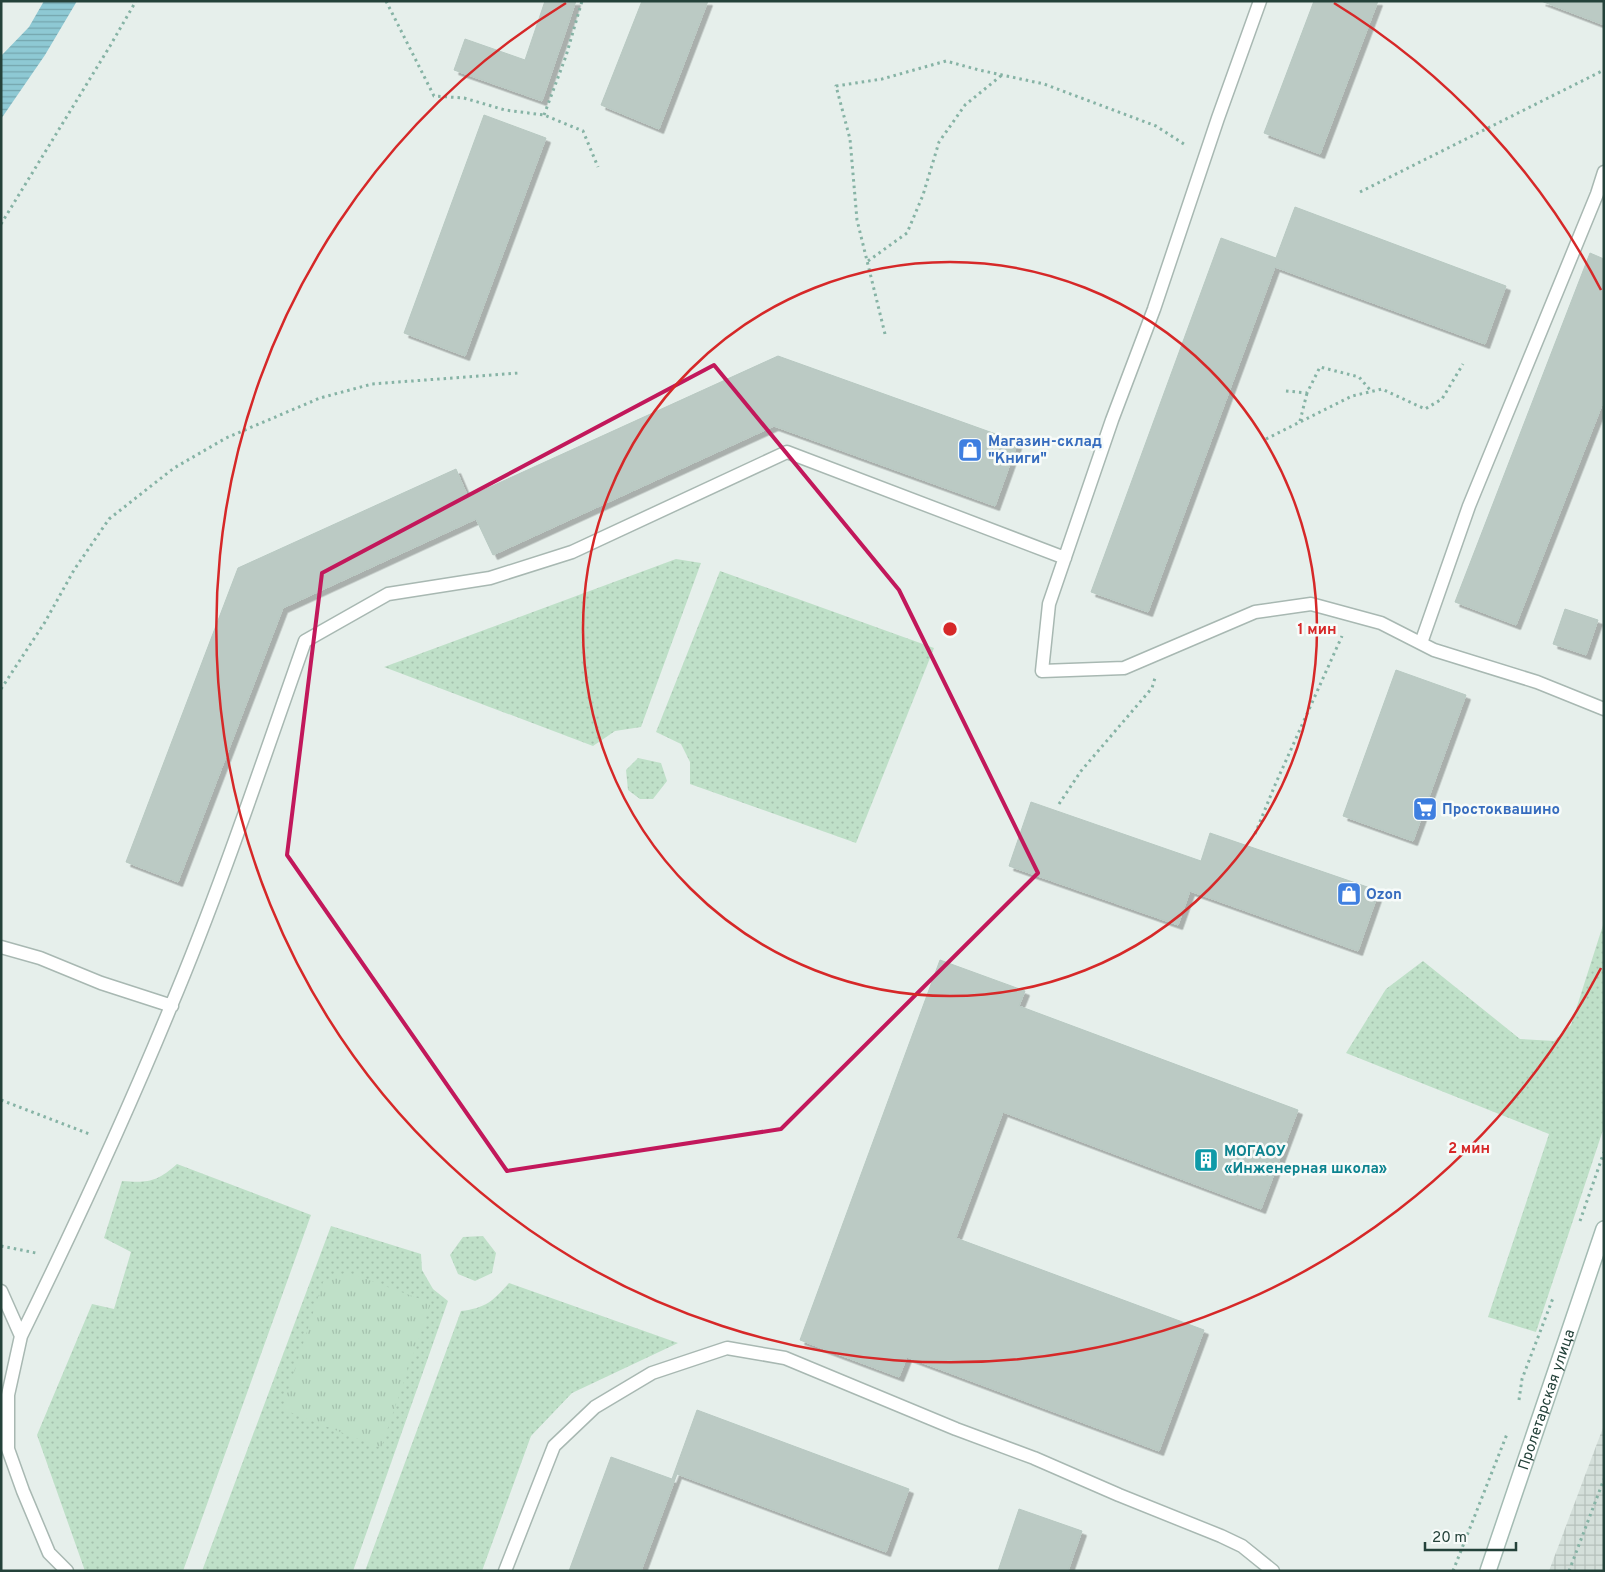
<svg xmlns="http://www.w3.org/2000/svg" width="1605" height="1572" font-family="Overpass,sans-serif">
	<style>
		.industrial { fill: url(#industrial-grid) }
		.grass { fill: url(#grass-dots) }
		.park { fill: url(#park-tufts) }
		.water { fill: url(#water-rules) }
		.building { fill: #bbcac4; stroke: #b8c9c2; filter: url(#shadow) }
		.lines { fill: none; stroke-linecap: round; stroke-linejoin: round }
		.service-casing { stroke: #a8b8b2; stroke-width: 15 }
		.secondary-casing { stroke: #a4bbb3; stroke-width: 18 }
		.path { stroke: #86b3a5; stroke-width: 3; stroke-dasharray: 2.5 4; stroke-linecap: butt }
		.service { stroke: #fff; stroke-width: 12 }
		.secondary { stroke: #fff; stroke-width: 15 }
		.marked { fill: none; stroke: #c2185b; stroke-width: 4; stroke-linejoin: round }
		.ring { fill: none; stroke: #d62828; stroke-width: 2.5 }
		.labels { text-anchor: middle; stroke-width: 5; stroke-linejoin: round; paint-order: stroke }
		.shop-label { font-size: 15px; font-weight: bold; fill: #366cbe; stroke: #f7fbf9; text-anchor: start }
		.culture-label { font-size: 15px; font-weight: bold; fill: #0d838f; stroke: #f7fbf9; text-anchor: start }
		.street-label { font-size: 15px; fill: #24423a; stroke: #f7fbf9 }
		.centre { fill: #d62828; stroke: #f7fbf9; stroke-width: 2.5 }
		.ring-label { font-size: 15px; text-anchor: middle; font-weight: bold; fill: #d62828; stroke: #f7fbf9; stroke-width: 5; stroke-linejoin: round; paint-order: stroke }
	</style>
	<defs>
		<pattern id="industrial-grid" width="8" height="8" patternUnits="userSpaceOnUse" patternTransform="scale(1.25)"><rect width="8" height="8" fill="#d4dfda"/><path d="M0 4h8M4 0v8" fill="none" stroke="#b6c1bc"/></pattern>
		<pattern id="grass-dots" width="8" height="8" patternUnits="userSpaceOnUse" patternTransform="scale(1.25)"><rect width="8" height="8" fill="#bfe0c8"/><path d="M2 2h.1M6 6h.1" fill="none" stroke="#a4c1ad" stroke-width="1.8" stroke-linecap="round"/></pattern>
		<pattern id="park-tufts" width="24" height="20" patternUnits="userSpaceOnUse" patternTransform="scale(1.25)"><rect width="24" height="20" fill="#bfe0c8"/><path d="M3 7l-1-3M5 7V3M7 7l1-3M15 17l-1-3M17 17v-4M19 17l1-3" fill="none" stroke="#a4c1ad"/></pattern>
		<pattern id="water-rules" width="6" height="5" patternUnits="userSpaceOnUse" patternTransform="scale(1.25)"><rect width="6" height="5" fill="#8ec9d4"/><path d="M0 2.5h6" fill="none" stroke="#74a5ad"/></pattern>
		<filter id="shadow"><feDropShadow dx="4.5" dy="4.5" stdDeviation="0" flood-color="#0004"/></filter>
	</defs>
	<rect width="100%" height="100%" fill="#e6efeb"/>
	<path class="industrial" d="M 1604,1425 L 1604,1571 L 1549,1571 Z"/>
	<path class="grass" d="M 676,559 L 701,563 L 641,727 L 615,731 L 593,746 L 384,667 Z
		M 720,571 L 934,648 L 856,843 L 690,784 L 690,762 L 681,744 L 656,732 Z
		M 638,758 L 661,763 L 667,781 L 653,799 L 640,799 L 628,790 L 626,770 Z
		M 1604,922 L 1604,1127 L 1536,1332 L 1488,1317 L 1549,1134 L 1346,1053 L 1386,989 L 1423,961 L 1520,1039 L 1554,1041 L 1571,1025 Z
		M 177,1164 L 311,1215 L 183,1571 L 85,1571 L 37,1435 L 92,1304 L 114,1309 L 131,1252 L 104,1238 L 122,1181 C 148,1183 157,1182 177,1164 Z
		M 331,1226 L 421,1254 L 422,1270 L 433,1289 L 448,1301 L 353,1571 L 202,1571 Z
		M 483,1236 L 496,1253 L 492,1273 L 475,1281 L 458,1274 L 450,1255 L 463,1237 Z
		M 509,1283 L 678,1343 L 572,1393 L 531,1436 L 482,1571 L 365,1571 L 461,1311 C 486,1308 493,1301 509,1283 Z"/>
	<path class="park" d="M 347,1272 L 431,1303 L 381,1448 L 282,1409 L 323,1282 Z"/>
	<path class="water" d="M 44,1 L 77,1 L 45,55 L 1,119 L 1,56 L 29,27 Z"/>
	<path class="building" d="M 545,1 L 576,1 L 542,101 L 454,70 L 465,39 L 525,60 Z
		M 642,1 L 708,1 L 659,129 L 601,105 Z
		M 1314,1 L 1378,1 L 1320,154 L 1264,133 Z
		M 1541,1 L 1604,1 L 1604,25 Z
		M 484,115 L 546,138 L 465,356 L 404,333 Z
		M 1295,207 L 1506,286 L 1485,344 L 1275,267 L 1148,612 L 1091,592 L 1221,238 L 1276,258 Z
		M 1590,253 L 1604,259 L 1604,400 L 1516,625 L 1455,602 Z
		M 778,356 L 1018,442 L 995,506 L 774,426 L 493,555 L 476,519 L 283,608 L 178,882 L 126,862 L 238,568 L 456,469 L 468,497 Z
		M 1565,609 L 1598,620 L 1586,655 L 1553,644 Z
		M 1396,670 L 1466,695 L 1413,841 L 1343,816 Z
		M 1031,802 L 1201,861 L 1210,833 L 1379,891 L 1358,951 L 1190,891 L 1178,925 L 1009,866 Z
		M 940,960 L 1025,991 L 1019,1006 L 1298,1110 L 1261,1209 L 1003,1112 L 956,1238 L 1204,1330 L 1159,1451 L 907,1357 L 899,1377 L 800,1340 Z
		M 697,1410 L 909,1489 L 886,1552 L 677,1474 L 641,1571 L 569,1571 L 611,1457 L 672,1479 Z
		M 1019,1509 L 1082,1531 L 1068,1571 L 998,1571 Z"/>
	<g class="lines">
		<defs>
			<path id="service" d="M 1260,1 L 1218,118 L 1154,309 L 1112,420 L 1049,604 L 1042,671 L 1124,668 L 1255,612 L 1311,604 L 1381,623 L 1434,650 L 1537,682 L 1604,709
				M 1421,643 L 1469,506 L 1597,194 L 1604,172
				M 1,947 L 40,958 L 101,983 L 172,1006
				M 1,1291 L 21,1336 L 8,1395 L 8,1449 L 23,1491 L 49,1553 L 67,1571
				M 21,1336 C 74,1228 125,1118 171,1006 C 221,887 262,763 305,641 L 388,594 L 490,578 L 572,552 L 787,452 L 1065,558
				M 505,1571 L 554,1446 L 595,1407 L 652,1373 L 727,1348 L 785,1358 L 956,1429 L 1034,1458 L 1119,1495 L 1221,1536 L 1242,1546 L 1273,1571"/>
			<g id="secondary">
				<path id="s1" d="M 1488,1571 L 1604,1229"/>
			</g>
		</defs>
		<use href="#service" class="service-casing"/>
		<use href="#secondary" class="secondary-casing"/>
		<path class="path" d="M 386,1 L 434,96 L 464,98 L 505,110 L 544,115 L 583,131 L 598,167
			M 544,115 L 566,56 L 582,1
			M 1360,192 L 1604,70
			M 1,224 L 110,46 L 136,1
			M 868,261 L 907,233 L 923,195 L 939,142 L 965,105 L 1002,75
			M 885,334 L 857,220 L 850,139 L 836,86 L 882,79 L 946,61 L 979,70 L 1044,84 L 1156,126 L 1187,146
			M 1286,391 L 1307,393 L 1320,367 L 1359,377 L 1371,391
			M 1300,421 L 1307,393
			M 1266,439 L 1352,396 L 1382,389 L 1425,409 L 1442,399 L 1463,364
			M 1,689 L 45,622 L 74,570 L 109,519 L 174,468 L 226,438 L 320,398 L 372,384 L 519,373
			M 1059,804 L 1081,771 L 1152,688 L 1155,678
			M 1255,834 L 1275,785 L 1342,636
			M 1,1100 L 92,1135
			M 1580,1221 L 1604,1152
			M 1,1246 L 36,1253
			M 1519,1400 L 1522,1379 L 1553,1298
			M 1453,1571 L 1507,1434
			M 1569,1571 L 1604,1479"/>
		<use href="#service" class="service"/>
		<use href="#secondary" class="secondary"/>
	</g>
	<path class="marked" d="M 714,365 L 899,590 L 1038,873 L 781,1129 L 507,1171 L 287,855 L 322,573 Z"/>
	<g class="ring">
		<circle cx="950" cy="629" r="367"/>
		<path d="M1601 968A734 734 0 1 1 566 3M1334 3A734 734 0 0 1 1601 290"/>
	</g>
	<defs>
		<symbol id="shop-square" viewBox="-11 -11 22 22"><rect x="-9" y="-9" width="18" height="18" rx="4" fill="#3f7fe0" stroke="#f7fbf9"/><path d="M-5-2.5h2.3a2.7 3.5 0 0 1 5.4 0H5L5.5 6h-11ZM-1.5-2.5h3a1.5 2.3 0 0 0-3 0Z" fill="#fff"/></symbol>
		<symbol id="supermarket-square" viewBox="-11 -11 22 22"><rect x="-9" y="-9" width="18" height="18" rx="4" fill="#3f7fe0" stroke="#f7fbf9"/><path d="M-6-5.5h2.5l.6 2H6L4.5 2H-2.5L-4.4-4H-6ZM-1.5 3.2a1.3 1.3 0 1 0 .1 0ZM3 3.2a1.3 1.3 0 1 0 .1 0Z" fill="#fff"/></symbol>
		<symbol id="building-square" viewBox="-11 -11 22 22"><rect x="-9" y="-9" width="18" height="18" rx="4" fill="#0f9aa8" stroke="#f7fbf9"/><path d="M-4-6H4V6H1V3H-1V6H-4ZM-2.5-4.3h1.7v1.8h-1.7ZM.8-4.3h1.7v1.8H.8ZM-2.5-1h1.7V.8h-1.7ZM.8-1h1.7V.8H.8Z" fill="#fff"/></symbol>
	</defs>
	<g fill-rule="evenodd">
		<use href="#shop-square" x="956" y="436" width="28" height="28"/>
		<use href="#supermarket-square" x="1411" y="795" width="28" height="28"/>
		<use href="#shop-square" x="1335" y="880" width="28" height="28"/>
		<use href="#building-square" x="1192" y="1146" width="28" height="28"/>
	</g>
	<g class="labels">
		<g class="shop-label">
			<text x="988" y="446">Магазин-склад<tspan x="988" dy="17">"Книги"</tspan></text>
			<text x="1442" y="814">Простоквашино</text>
			<text x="1366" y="899">Ozon</text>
		</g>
		<g class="culture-label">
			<text x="1224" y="1156">МОГАОУ<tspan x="1224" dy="17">«Инженерная школа»</tspan></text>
		</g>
		<g class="street-label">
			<text dy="5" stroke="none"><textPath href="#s1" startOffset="181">Пролетарская улица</textPath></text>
		</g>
	</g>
	<circle cx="950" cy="629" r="8" class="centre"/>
	<g class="ring-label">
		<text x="1317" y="634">1 мин</text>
		<text x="1469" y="1153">2 мин</text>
	</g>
	<rect width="1605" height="1572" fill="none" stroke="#24423a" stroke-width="5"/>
	<path d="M1425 1542v8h91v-8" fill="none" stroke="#24423a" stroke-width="2.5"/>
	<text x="1432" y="1542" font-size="15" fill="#24423a" stroke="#f7fbf9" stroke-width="4" paint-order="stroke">20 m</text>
</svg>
